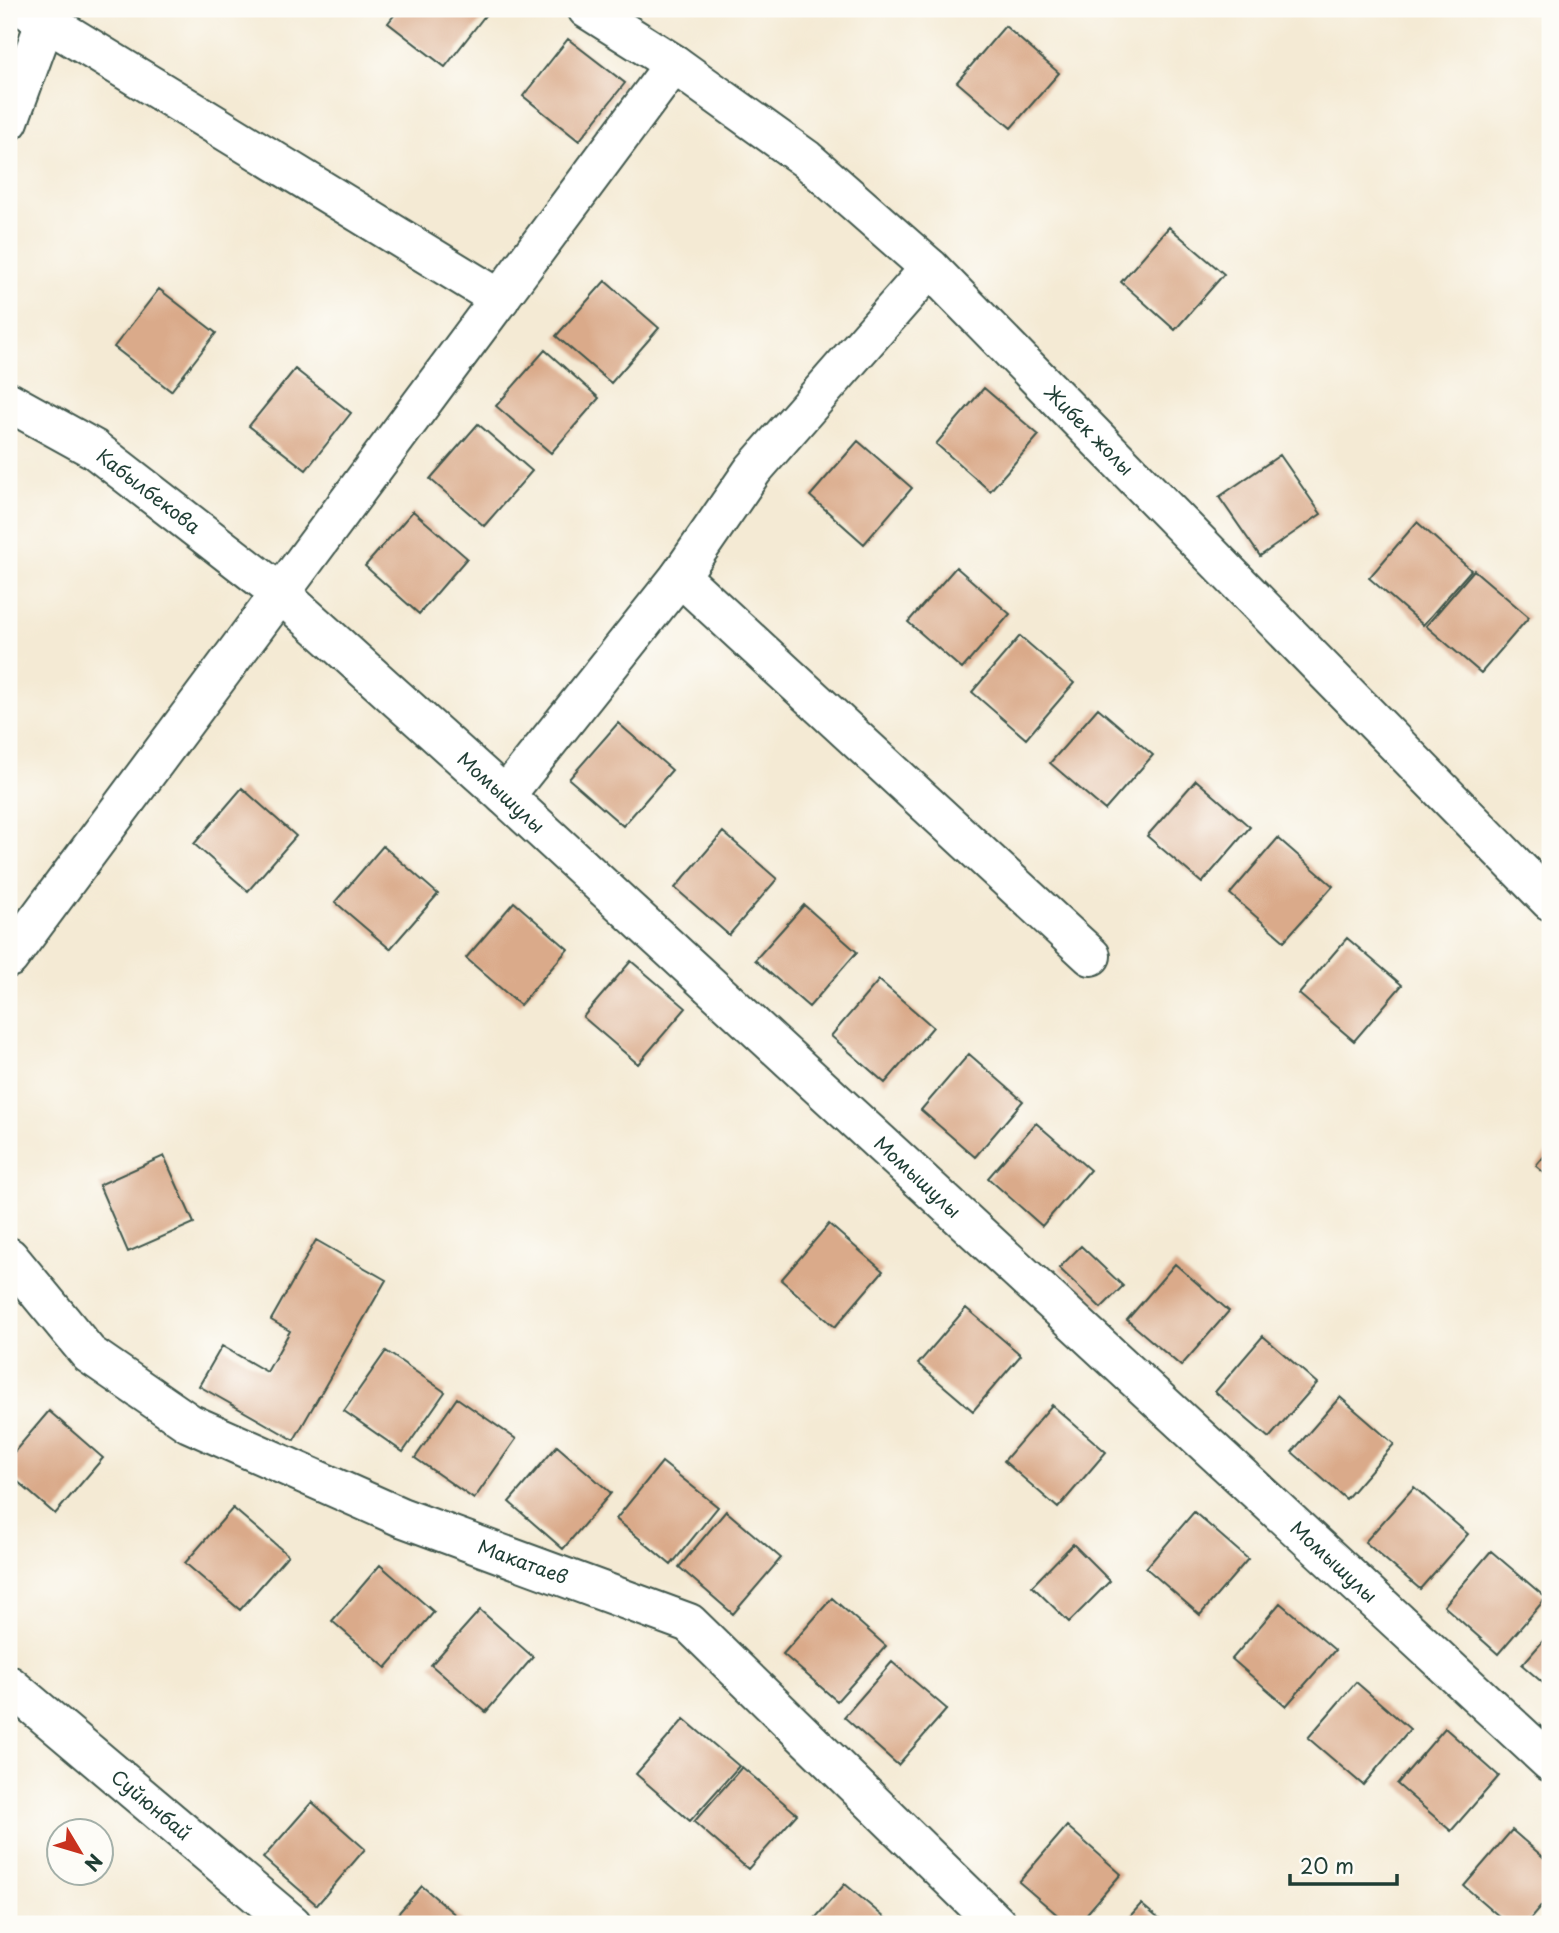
<svg xmlns="http://www.w3.org/2000/svg" width="1559" height="1933" font-family="'Playpen Sans',sans-serif">
	<style>
		.building { fill: #daaa8a }
		.lines { fill: none; stroke-linecap: round; stroke-linejoin: round }
		.minor-casing { stroke: #3f574c; stroke-width: 42 }
		.minor { stroke: #fff; stroke-width: 38 }
		.labels { text-anchor: middle; stroke-width: 6; stroke-linejoin: round; paint-order: stroke }
		.street-label { font-size: 19px; fill: #1f3d34; stroke: #fdfcf7 }
	</style>
	<rect width="100%" height="100%" fill="#fdfcf7"/>
	<filter id="ink" filterUnits="userSpaceOnUse"><feTurbulence type="fractalNoise" baseFrequency=".0143" numOctaves="2"/><feDisplacementMap in="SourceGraphic" scale="14" xChannelSelector="R" yChannelSelector="G"/><feConvolveMatrix kernelMatrix="1 2 1 2 8 2 1 2 1" color-interpolation-filters="sRGB"/></filter>
	<filter id="wash" filterUnits="userSpaceOnUse"><feTurbulence type="fractalNoise" baseFrequency=".00686" numOctaves="4" result="noise"/><feDisplacementMap in="SourceGraphic" scale="28" xChannelSelector="R" yChannelSelector="G"/><feGaussianBlur stdDeviation="1.57" result="paint"/><feColorMatrix in="noise" values="0 0 0 0 0 0 0 0 0 0 0 0 0 0 0 0 0 1.4 0 .05"/><feComposite in="paint" operator="in"/></filter>
	<g filter="url(#wash)">
		<rect width="100%" height="100%" fill="#f4ead4"/>
		<g id="blocks">
			<path class="building" d="M 399,9 L 490,9 L 445,67 L 388,23 Z
				M 1005,26 L 1059,73 L 1011,128 L 957,82 Z
				M 568,39 L 625,83 L 579,141 L 523,96 Z
				M 1169,227 L 1224,274 L 1175,330 L 1121,282 Z
				M 605,281 L 659,328 L 611,383 L 556,336 Z
				M 159,289 L 216,333 L 171,391 L 114,347 Z
				M 545,350 L 599,398 L 551,453 L 496,406 Z
				M 295,369 L 351,413 L 306,470 L 249,426 Z
				M 984,388 L 1039,435 L 990,491 L 936,444 Z
				M 478,424 L 532,471 L 484,526 L 430,479 Z
				M 858,441 L 912,488 L 864,544 L 810,496 Z
				M 1280,455 L 1321,514 L 1260,556 L 1219,497 Z
				M 413,511 L 467,558 L 419,614 L 365,566 Z
				M 1417,522 L 1471,570 L 1423,625 L 1369,578 Z
				M 956,567 L 1010,614 L 962,669 L 908,622 Z
				M 1474,570 L 1529,617 L 1481,673 L 1426,626 Z
				M 1020,636 L 1074,683 L 1026,739 L 972,692 Z
				M 1098,708 L 1153,755 L 1105,810 L 1050,763 Z
				M 618,723 L 672,770 L 623,826 L 569,779 Z
				M 1196,780 L 1250,827 L 1202,883 L 1147,836 Z
				M 242,788 L 296,836 L 248,891 L 194,844 Z
				M 723,832 L 777,879 L 729,935 L 675,888 Z
				M 1278,838 L 1333,886 L 1284,941 L 1230,894 Z
				M 383,846 L 438,894 L 390,949 L 335,902 Z
				M 514,902 L 568,949 L 520,1005 L 466,958 Z
				M 804,905 L 857,952 L 809,1007 L 755,960 Z
				M 1347,938 L 1402,985 L 1354,1041 L 1299,994 Z
				M 631,961 L 686,1008 L 638,1064 L 583,1017 Z
				M 879,980 L 933,1027 L 885,1083 L 831,1036 Z
				M 969,1054 L 1023,1101 L 975,1157 L 921,1110 Z
				M 1036,1123 L 1090,1170 L 1042,1226 L 988,1178 Z
				M 1550,1149 L 1550,1178 L 1536,1166 Z
				M 164,1156 L 194,1223 L 128,1252 L 99,1185 Z
				M 829,1224 L 883,1271 L 835,1327 L 781,1280 Z
				M 316,1240 L 386,1280 L 294,1440 L 199,1386 L 222,1346 L 267,1372 L 290,1331 L 271,1320 Z
				M 1081,1246 L 1123,1286 L 1101,1308 L 1059,1268 Z
				M 1175,1264 L 1229,1311 L 1181,1366 L 1127,1320 Z
				M 966,1308 L 1021,1355 L 973,1411 L 918,1364 Z
				M 1263,1336 L 1317,1383 L 1269,1438 L 1215,1392 Z
				M 386,1351 L 445,1392 L 403,1452 L 344,1411 Z
				M 1340,1397 L 1394,1444 L 1346,1499 L 1292,1452 Z
				M 457,1398 L 516,1439 L 474,1499 L 415,1458 Z
				M 1052,1405 L 1106,1452 L 1058,1508 L 1004,1461 Z
				M 49,1411 L 103,1458 L 55,1514 L 9,1474 L 9,1458 Z
				M 557,1446 L 611,1493 L 563,1549 L 509,1502 Z
				M 662,1462 L 718,1507 L 671,1565 L 616,1519 Z
				M 1414,1487 L 1468,1534 L 1420,1589 L 1365,1542 Z
				M 233,1508 L 288,1555 L 240,1610 L 185,1563 Z
				M 726,1511 L 781,1558 L 733,1614 L 679,1567 Z
				M 1194,1512 L 1248,1559 L 1200,1615 L 1146,1568 Z
				M 1073,1544 L 1110,1581 L 1069,1622 L 1032,1586 Z
				M 1491,1551 L 1546,1598 L 1498,1654 L 1444,1606 Z
				M 380,1565 L 434,1612 L 386,1668 L 332,1621 Z
				M 832,1598 L 886,1646 L 837,1701 L 783,1654 Z
				M 1280,1603 L 1335,1650 L 1286,1706 L 1232,1659 Z
				M 480,1610 L 533,1657 L 486,1712 L 431,1665 Z
				M 1550,1633 L 1550,1689 L 1522,1665 Z
				M 892,1662 L 947,1709 L 898,1765 L 844,1717 Z
				M 1356,1682 L 1410,1729 L 1363,1785 L 1308,1738 Z
				M 684,1719 L 739,1766 L 690,1821 L 636,1774 Z
				M 1445,1728 L 1499,1776 L 1451,1831 L 1397,1784 Z
				M 742,1767 L 797,1814 L 748,1869 L 694,1822 Z
				M 312,1802 L 365,1849 L 317,1905 L 263,1858 Z
				M 1067,1826 L 1121,1874 L 1078,1924 L 1068,1924 L 1019,1882 Z
				M 1512,1830 L 1550,1863 L 1550,1896 L 1526,1924 L 1508,1924 L 1464,1886 Z
				M 845,1884 L 892,1924 L 810,1924 Z
				M 422,1886 L 466,1924 L 389,1924 Z
				M 1141,1904 L 1165,1924 L 1123,1924 Z"/>
		</g>
	</g>
	<g filter="url(#ink)">
		<use href="#blocks" fill-opacity="0" stroke="#3f574c" stroke-width="2"/>
		<g class="lines">
			<defs>
				<g id="minor">
					<path d="M 26,9 L 500,299"/>
					<path id="s1" d="M 587,9 L 674,64 L 806,159 L 930,268 L 1550,901"/>
					<path d="M 9,121 L 50,9"/>
					<path id="s2" d="M 9,402 L 94,449 L 281,594 L 505,796 L 1550,1762"/>
					<path d="M 680,576 L 1091,956"/>
					<path d="M 505,796 L 680,576 L 753,470 L 930,268"/>
					<path d="M 9,958 L 674,64"/>
					<path id="s3" d="M 9,1257 L 89,1354 L 189,1423 L 401,1517 L 689,1623 L 997,1924"/>
					<path id="s4" d="M 9,1685 L 292,1924"/>
				</g>
			</defs>
			<use href="#minor" class="minor-casing"/>
			<use href="#minor" class="minor"/>
		</g>
	</g>
	<g class="labels">
		<g class="street-label">
			<text dy="7" stroke="none"><textPath href="#s1" startOffset="658">Жибек жолы</textPath></text>
			<text dy="7" stroke="none"><textPath href="#s2" startOffset="166">Кабылбекова</textPath></text>
			<text dy="7" stroke="none"><textPath href="#s2" startOffset="630">Момышулы</textPath></text>
			<text dy="7" stroke="none"><textPath href="#s2" startOffset="1197">Момышулы</textPath></text>
			<text dy="7" stroke="none"><textPath href="#s2" startOffset="1764">Момышулы</textPath></text>
			<text dy="7" stroke="none"><textPath href="#s3" startOffset="609">Макатаев</textPath></text>
			<text dy="7" stroke="none"><textPath href="#s4" startOffset="186">Суйюнбай</textPath></text>
		</g>
	</g>
	<rect width="1559" height="1933" fill="none" stroke="#fdfcf7" stroke-width="35"/>
	<g transform="translate(80 1852) rotate(128)"><circle r="33" fill="#fdfcf7" stroke="#a4b0a9" stroke-width="2"/>
	<path d="M0-5L12 26L0 18L-12 26Z" fill="#c8321e"/>
	<text y="-10" font-size="19" font-weight="bold" text-anchor="middle" fill="#1f3d34">N</text>
	</g>
	<path d="M1290 1874v10h107v-10" fill="none" stroke="#1f3d34" stroke-width="3.5"/>
	<text x="1300" y="1874" font-size="21" fill="#1f3d34" stroke="#fdfcf7" stroke-width="5" paint-order="stroke">20 m</text>
</svg>
